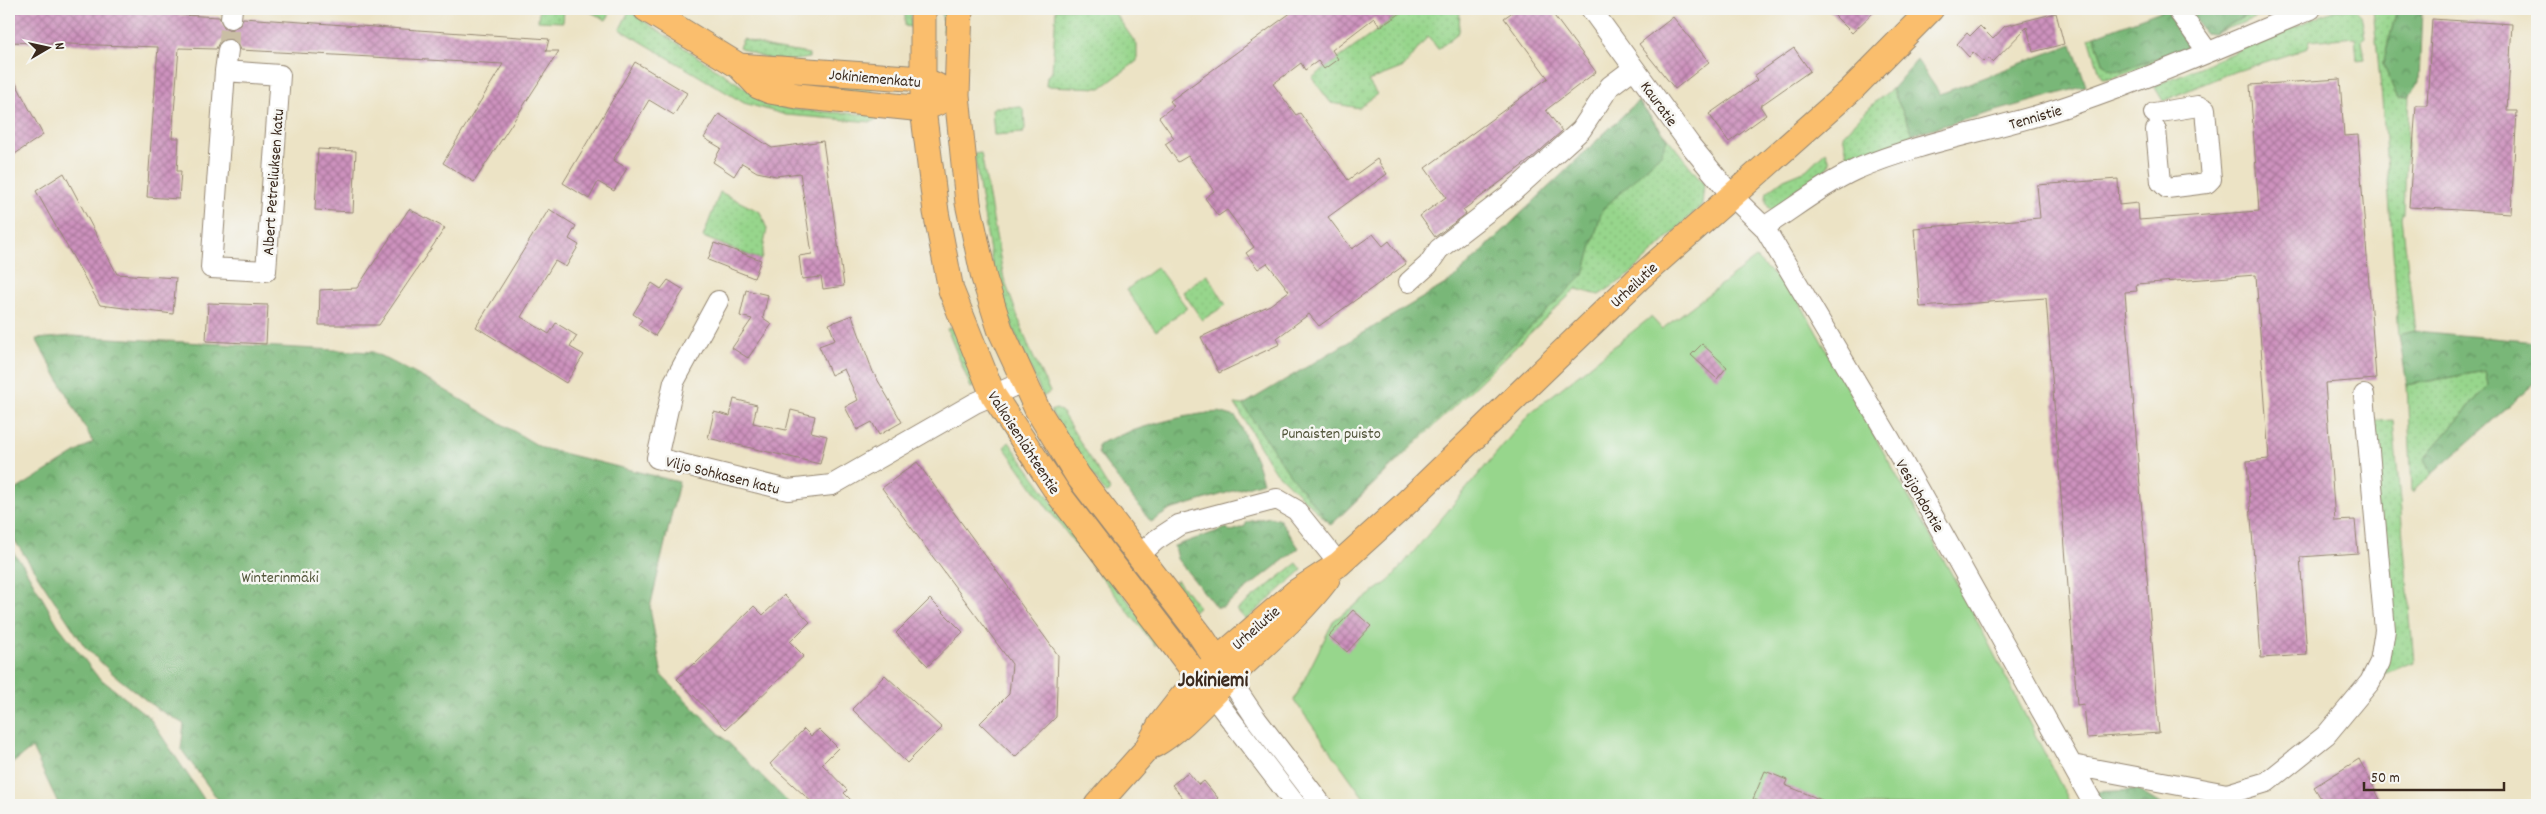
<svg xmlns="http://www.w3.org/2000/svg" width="2546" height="814" font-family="Dekko,sans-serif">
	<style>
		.green { fill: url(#green-dots); stroke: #698055 }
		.forest { fill: url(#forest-crowns); stroke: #5a704b }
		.pitch { fill: #97d68c; stroke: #698055 }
		.building { fill: url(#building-cross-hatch) }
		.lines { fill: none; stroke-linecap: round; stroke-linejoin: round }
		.minor-tunnel { stroke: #c9bea4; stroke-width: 20; stroke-dasharray: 20 10; stroke-linecap: butt }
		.minor-casing { stroke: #948672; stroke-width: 22 }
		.major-casing { stroke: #948672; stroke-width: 27 }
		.minor { stroke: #fff; stroke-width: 20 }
		.major { stroke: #fabe6d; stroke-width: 25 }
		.labels { text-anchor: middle; stroke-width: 5; stroke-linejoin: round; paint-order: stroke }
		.street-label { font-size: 16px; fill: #3b2a1e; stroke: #f6f6f2 }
		.park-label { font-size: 16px; fill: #52553a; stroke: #f6f6f2 }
		.district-label { font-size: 21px; font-weight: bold; fill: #3b2a1e; stroke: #f6f6f2 }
	</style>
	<defs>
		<pattern id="green-dots" width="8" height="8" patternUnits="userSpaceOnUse" patternTransform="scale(1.25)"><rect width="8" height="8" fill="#97d68c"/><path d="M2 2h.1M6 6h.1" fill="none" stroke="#83b878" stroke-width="1.8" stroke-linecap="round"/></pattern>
		<pattern id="forest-crowns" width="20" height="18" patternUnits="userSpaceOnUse" patternTransform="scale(1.25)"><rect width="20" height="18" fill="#79b778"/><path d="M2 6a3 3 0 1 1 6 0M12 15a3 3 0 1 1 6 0" fill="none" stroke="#649562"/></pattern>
		<pattern id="building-cross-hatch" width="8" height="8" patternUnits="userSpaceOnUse" patternTransform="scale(1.25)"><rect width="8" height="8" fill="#cd92be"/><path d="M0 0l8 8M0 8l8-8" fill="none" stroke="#a8779a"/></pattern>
	</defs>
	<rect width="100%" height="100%" fill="#f6f6f2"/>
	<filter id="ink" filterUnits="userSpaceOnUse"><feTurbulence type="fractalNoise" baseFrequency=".02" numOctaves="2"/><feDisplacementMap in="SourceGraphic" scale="10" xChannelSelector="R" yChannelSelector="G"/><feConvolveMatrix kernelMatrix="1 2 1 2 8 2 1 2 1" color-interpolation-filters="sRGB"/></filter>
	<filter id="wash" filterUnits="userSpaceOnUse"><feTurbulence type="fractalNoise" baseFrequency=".0096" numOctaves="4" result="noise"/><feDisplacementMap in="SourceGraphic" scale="20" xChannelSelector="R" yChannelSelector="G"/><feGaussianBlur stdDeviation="1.12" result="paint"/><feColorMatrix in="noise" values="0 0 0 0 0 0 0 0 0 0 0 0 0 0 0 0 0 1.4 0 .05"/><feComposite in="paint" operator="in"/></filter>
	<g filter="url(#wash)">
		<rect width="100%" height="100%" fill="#ece3c5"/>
		<path class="green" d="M 539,9 L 564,9 L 563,22 L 538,21 Z
			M 585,9 L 613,9 L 606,20 Z
			M 905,9 L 911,9 L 911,27 L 905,26 Z
			M 942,9 L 950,9 L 950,31 L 943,31 Z
			M 1056,9 L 1112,9 L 1137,45 L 1137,61 L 1101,88 L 1046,86 L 1047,76 L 1052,72 Z
			M 1388,9 L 1460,9 L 1459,32 L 1438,49 L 1428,36 L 1404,67 L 1368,81 L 1377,94 L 1359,108 L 1331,103 L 1312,78 L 1394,18 Z
			M 2258,9 L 2279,9 L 2213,34 Z
			M 2337,9 L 2355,9 L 2361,15 L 2365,37 L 2362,40 L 2365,59 L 2357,60 L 2355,37 L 2310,41 L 2308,48 L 2225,75 L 2163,101 L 2154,86 Z
			M 2373,9 L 2397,9 L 2383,64 L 2398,99 L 2409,97 L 2404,213 L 2402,217 L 2415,331 L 2399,335 L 2382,100 Z
			M 629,11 L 761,99 L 780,107 L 798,110 L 876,115 L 878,119 L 872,122 L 786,115 L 744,103 L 620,29 Z
			M 2094,36 L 2103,62 L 2109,69 L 2121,71 L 2188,47 L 2191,51 L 2119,76 L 2104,79 L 2101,77 L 2089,38 Z
			M 743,39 L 772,48 L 809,54 L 809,58 C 782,64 763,59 739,47 Z
			M 768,76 L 872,86 L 872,94 L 802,90 Z
			M 1892,89 L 1913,134 C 1898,146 1866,160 1847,154 L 1843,135 L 1875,102 Z
			M 1638,101 L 1704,184 L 1702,205 L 1628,276 L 1599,295 L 1576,289 L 1331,525 L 1273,469 L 1235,404 L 1243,405 L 1257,398 L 1452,280 Z
			M 996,107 L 1021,107 L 1024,110 L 1025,129 L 1023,133 L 994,135 L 992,109 Z
			M 1826,151 L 1830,162 C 1823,180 1788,200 1772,211 C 1766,206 1765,200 1767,192 L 1784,179 L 1806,170 Z
			M 981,153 L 1004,279 L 1030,350 L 1050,392 L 1043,397 L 1011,324 L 993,270 L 974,154 Z
			M 720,192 L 760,212 L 767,229 L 761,260 L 703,237 Z
			M 1207,274 L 1226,305 L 1202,320 L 1183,292 Z
			M 952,327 L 975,381 L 975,386 L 971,388 L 947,329 Z
			M 2485,371 L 2488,385 L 2424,459 L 2432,474 L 2412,492 L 2407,385 Z
			M 1056,409 L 1061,411 L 1110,490 L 1106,494 L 1050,411 Z
			M 2393,420 L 2414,662 L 2381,675 L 2374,421 Z
			M 1009,442 L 1055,506 L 1160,642 L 1155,646 L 1048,509 L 1004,447 Z
			M 1297,563 L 1302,570 L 1246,620 L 1237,610 Z
			M 1177,580 L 1199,607 L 1194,611 L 1172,584 Z"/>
		<path class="forest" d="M 2166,9 L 2188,47 L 2121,71 L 2109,69 L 2103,62 L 2094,36 Z
			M 2190,9 L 2258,9 L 2213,34 L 2204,33 Z
			M 2397,9 L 2422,9 L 2419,82 L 2409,97 L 2398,99 L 2383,64 Z
			M 2072,44 L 2086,86 L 1913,134 L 1892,89 L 1917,60 L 1940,94 Z
			M 1638,101 L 1667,139 L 1661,154 L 1602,210 L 1584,274 L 1331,525 L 1290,475 L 1243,405 L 1452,280 Z
			M 2415,331 L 2537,342 L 2537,381 L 2432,474 L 2424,459 L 2488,385 L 2485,371 L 2407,385 L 2399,335 Z
			M 72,336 L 373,352 L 435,384 L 542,448 L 679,482 L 650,608 L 662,676 L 791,805 L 222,805 L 181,749 L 184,724 L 156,708 L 113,674 L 85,647 L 9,532 L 9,494 L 93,442 L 36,339 Z
			M 1219,412 L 1236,417 L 1256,460 L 1263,482 L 1170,510 L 1151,522 L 1098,453 L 1098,444 C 1136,428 1178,415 1219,412 Z
			M 1270,517 L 1280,520 L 1299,548 L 1223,607 L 1216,607 L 1177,559 L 1174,546 L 1227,528 L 1230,532 L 1245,526 L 1247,522 Z
			M 9,547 L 23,565 L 58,625 L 97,676 L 149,717 L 208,805 L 59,805 L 32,748 L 9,766 Z
			M 2137,790 L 2162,805 L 2098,805 L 2090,792 Z"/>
		<path class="pitch" d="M 1756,258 L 1799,301 L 1969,605 L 2071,805 L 1369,805 L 1294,700 L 1334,620 L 1389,581 L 1530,413 L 1651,317 L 1662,329 Z
			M 1157,267 L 1187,308 L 1156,331 L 1126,290 Z"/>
		<g id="blocks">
			<path class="building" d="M 9,9 L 74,9 L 219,17 L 224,27 L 230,30 L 240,25 L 243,18 L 549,39 L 546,51 L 559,51 L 474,182 L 443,163 L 503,64 L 240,50 L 236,41 L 229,38 L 219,42 L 216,49 L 179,48 L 172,138 L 179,138 L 177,171 L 181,171 L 179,199 L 147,197 L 158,47 L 9,42 Z
				M 1296,9 L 1407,9 L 1380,27 L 1374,18 L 1332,50 L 1338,59 L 1324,69 L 1318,61 L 1305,70 L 1301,63 L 1273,84 L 1296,115 L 1300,113 L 1348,180 L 1377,159 L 1387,174 L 1328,217 L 1352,249 L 1373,234 L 1383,246 L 1389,241 L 1406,264 L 1319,326 L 1309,314 L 1277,338 L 1280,344 L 1219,373 L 1201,337 L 1270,305 L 1289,291 L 1267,263 L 1258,269 L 1246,253 L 1254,247 L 1227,210 L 1218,216 L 1205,198 L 1214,191 L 1188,156 L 1178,162 L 1165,144 L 1174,138 L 1159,117 L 1174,106 L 1170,101 Z
				M 1517,9 L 1549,9 L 1596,72 L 1546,110 L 1562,131 L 1531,159 L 1463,210 L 1466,214 L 1435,237 L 1420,216 L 1446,197 L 1425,168 L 1548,78 L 1504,18 Z
				M 1828,9 L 1877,9 L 1852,33 Z
				M 2056,13 L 2064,44 L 2033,52 L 2027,27 L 1993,62 L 1988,58 L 1984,62 L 1973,52 L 1969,57 L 1957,44 L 1967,33 L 1970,36 L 1980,26 L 1993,39 L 2005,26 Z
				M 1673,17 L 1709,62 L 1675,89 L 1639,44 Z
				M 2432,19 L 2512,24 L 2507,111 L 2517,111 L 2511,213 L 2409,207 L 2416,105 L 2427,105 Z
				M 1794,48 L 1810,71 L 1760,106 L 1766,115 L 1729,142 L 1709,114 L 1757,80 L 1754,76 Z
				M 635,62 L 687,93 L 674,115 L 649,100 L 613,160 L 627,168 L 614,191 L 598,182 L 589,199 L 563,183 Z
				M 9,70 L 43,135 L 9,158 Z
				M 2340,79 L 2344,136 L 2358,135 L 2376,379 L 2325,383 L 2335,521 L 2355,520 L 2358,553 L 2300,557 L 2307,655 L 2261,658 L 2247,461 L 2269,459 L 2256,275 L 2136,284 L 2137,291 L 2125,292 L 2159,733 L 2087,738 L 2084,704 L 2077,705 L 2046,298 L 1920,307 L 1914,228 L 2040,218 L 2037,185 L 2118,179 L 2119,205 L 2138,203 L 2139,220 L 2259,211 L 2250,85 Z
				M 719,114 L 772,148 L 823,141 L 844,286 L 823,289 L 821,277 L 802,279 L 799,256 L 812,254 L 800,173 L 776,176 L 757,172 L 742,163 L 734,176 L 713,162 L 721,148 L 704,138 Z
				M 318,149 L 356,151 L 353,212 L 315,210 Z
				M 64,173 L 117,274 L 176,278 L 173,314 L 100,305 L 36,191 Z
				M 409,209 L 445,228 L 379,325 L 319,325 L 320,290 L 357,288 Z
				M 549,209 L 576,226 L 569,239 L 579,245 L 566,267 L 555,261 L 521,317 L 549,334 L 556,323 L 577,336 L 570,347 L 584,355 L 566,383 L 476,327 Z
				M 714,243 L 761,260 L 754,278 L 708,260 Z
				M 668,280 L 684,290 L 655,336 L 638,325 L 642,320 L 633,314 L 652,283 L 661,289 Z
				M 746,290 L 768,295 L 763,318 L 772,324 L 748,358 L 732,348 L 752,319 L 740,316 Z
				M 208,303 L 268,305 L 266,344 L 206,341 Z
				M 852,315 L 873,372 L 902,422 L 879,435 L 872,422 L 857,430 L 845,407 L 858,400 L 844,369 L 831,375 L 819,346 L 835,340 L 829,324 Z
				M 1702,344 L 1727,367 L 1717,379 L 1691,355 Z
				M 734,399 L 757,405 L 753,423 L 786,430 L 791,410 L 815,416 L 811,432 L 827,436 L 820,464 L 708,438 L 714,412 L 730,416 Z
				M 917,462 L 1058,655 L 1056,717 L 1015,757 L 980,723 L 1009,694 L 1012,664 L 882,488 Z
				M 784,595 L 810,622 L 790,642 L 804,656 L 726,729 L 677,679 L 694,663 L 695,664 L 754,606 L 763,615 Z
				M 930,599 L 963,632 L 928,666 L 896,633 Z
				M 1353,610 L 1371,626 L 1347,652 L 1329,636 Z
				M 885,675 L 942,728 L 907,763 L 852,709 Z
				M 804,729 L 811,736 L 819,729 L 838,748 L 822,764 L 847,790 L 844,793 L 856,805 L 815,805 L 770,764 Z
				M 2359,759 L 2383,805 L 2325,805 L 2314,787 Z
				M 1765,771 L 1787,780 L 1785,785 L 1834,805 L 1768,805 L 1753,799 Z
				M 1188,772 L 1199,785 L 1204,781 L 1218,798 L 1210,805 L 1189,805 L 1172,785 Z"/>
		</g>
	</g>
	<g filter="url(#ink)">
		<use href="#blocks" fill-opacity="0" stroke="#948672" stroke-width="1"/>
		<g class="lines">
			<path class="minor-tunnel" d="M 228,50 L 231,18"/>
			<defs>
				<path id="minor" d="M 1591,9 L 1691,146 L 1732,196 L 1764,227 L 1890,439 L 2094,805
					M 2177,9 L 2207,51
					M 231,18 L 232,9
					M 225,71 L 280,75 L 266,271 L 211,268 Z
					M 225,71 L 228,50
					M 2154,113 L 2198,106 L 2205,109 L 2211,179 L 2207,183 L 2167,188 L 2161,182 L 2156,130
					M 1764,227 C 1794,208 1824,184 1857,169 C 1925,140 1998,130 2068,106 C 2150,78 2231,43 2311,9
					M 1409,282 L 1428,265 L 1439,249 L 1508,196 L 1581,130 L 1610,86 L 1634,68
					M 718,301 L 674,382 L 657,458 L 788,490 L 832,485 L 975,403 L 1023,382
					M 1138,556 L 1156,540 L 1179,525 L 1277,499 L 1296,510 L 1339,564
					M 1229,678 L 1257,720 L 1322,805
					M 1212,695 L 1296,805
					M 2072,765 L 2227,794 L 2267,782 L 2326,735 L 2370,682 L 2380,662 L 2385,630 L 2364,395"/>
				<path id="major" d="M 646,9 L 739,66 L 758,86 L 770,91 L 798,96 L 923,109 L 939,102
					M 923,9 L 923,109 L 936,212 L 951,290 L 993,395 L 1060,496 L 1212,695
					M 960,9 L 957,95 L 968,203 L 984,278 L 1000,329 L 1037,409 L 1078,476 L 1201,636 L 1229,678
					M 739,66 L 922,79 L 937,86
					M 1154,745 C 1183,728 1204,702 1228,679 C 1262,645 1297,619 1327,579
					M 1097,805 L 1146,750 L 1160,725 L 1182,697 L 1217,660 L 1296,592 L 1339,564 L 1403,506 L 1638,279 L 1851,90 L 1931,9"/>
			</defs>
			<use href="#minor" class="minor-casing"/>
			<use href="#major" class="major-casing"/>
			<use href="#minor" class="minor"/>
			<use href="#major" class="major"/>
		</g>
	</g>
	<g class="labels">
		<g class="street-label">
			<text transform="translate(875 77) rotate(5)" y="6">Jokiniemenkatu</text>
			<text transform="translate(1660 103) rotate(54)" y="6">Kauratie</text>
			<text transform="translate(2035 116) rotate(-16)" y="6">Tennistie</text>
			<text transform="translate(272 182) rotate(-86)" y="6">Albert Petreliuksen katu</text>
			<text transform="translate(1633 284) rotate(-43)" y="6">Urheilutie</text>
			<text transform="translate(1025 442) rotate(57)" y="6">Valkoisenlähteentie</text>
			<text transform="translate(723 474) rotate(14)" y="6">Viljo Sohkasen katu</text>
			<text transform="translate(1921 495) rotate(60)" y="6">Vesijohdontie</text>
			<text transform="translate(1255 627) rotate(-41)" y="6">Urheilutie</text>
		</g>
		<g class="park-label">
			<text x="1331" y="438">Punaisten puisto</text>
			<text x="280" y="582">Winterinmäki</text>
		</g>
		<g class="district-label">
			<text x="1213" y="686">Jokiniemi</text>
		</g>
	</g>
	<rect width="2546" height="814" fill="none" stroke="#f6f6f2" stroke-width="30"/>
	<g transform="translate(48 48) rotate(81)" stroke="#f6f6f2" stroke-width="4" paint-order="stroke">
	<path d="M0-4L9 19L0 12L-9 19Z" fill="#3b2a1e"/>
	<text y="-8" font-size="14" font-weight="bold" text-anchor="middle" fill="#3b2a1e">N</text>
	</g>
	<path d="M2364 782v8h140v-8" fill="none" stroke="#3b2a1e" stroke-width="2.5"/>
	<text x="2371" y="782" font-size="15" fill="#3b2a1e" stroke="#f6f6f2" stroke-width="4" paint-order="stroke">50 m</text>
</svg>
